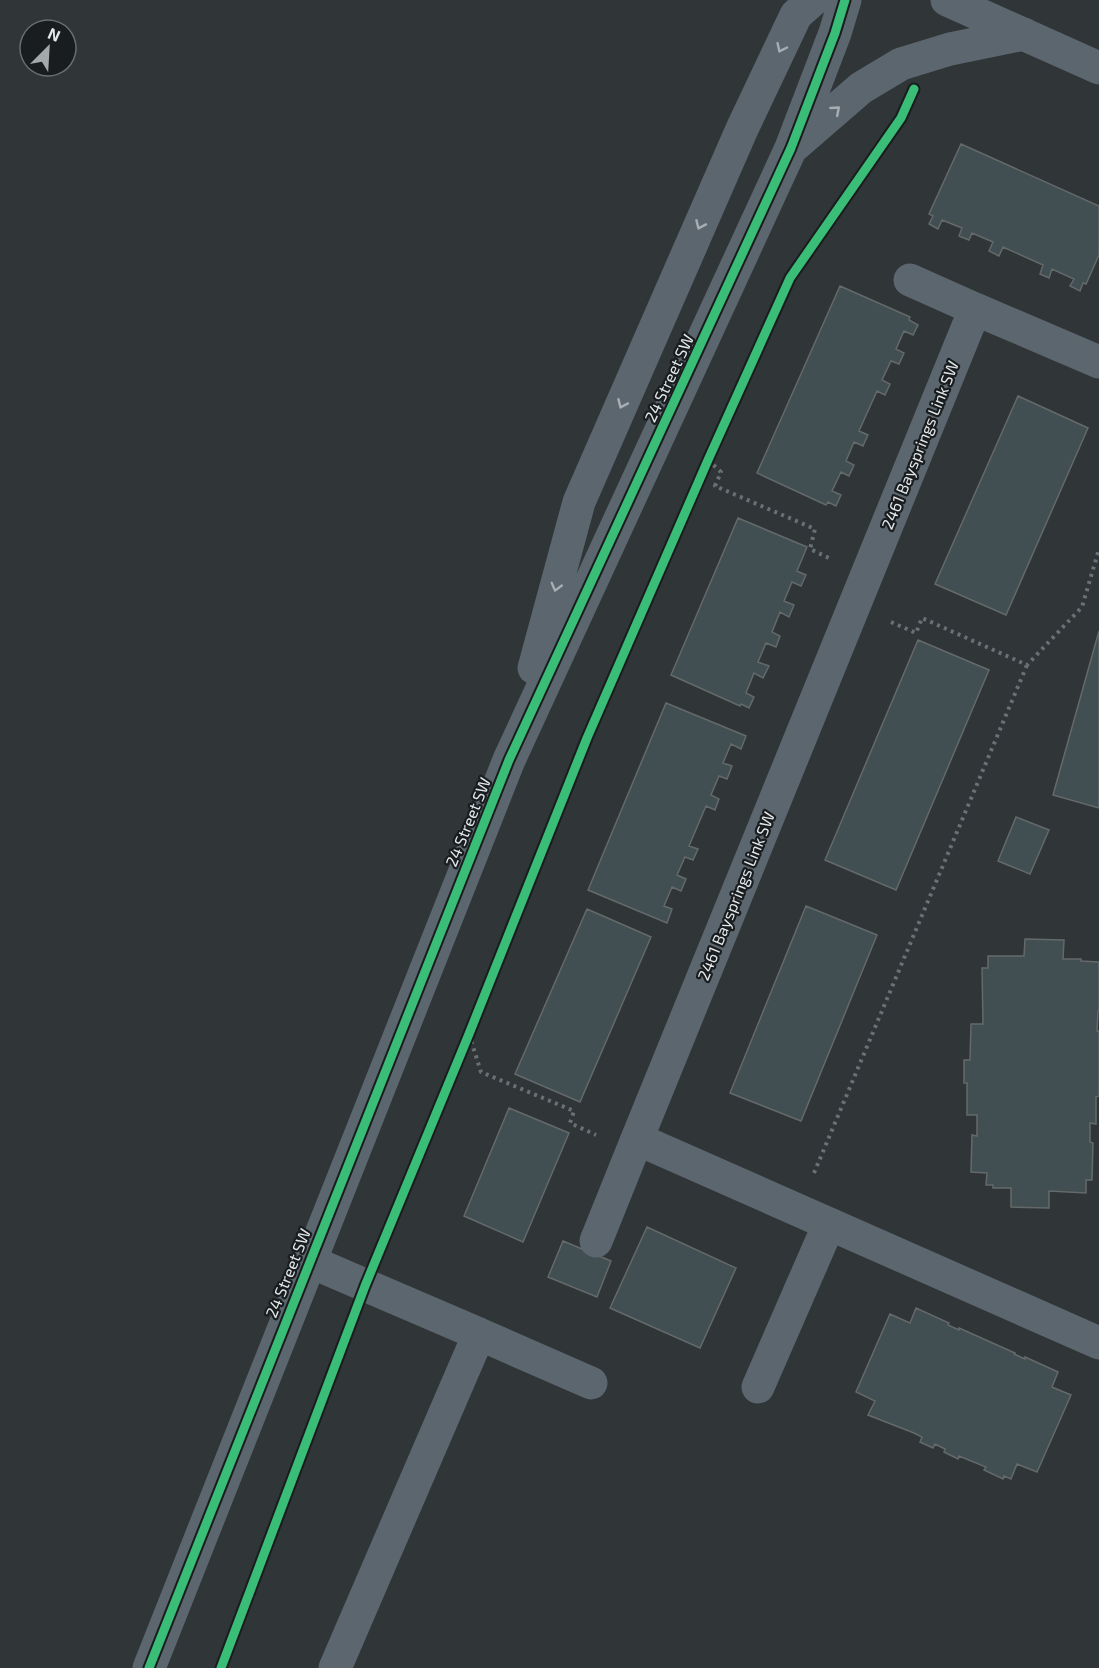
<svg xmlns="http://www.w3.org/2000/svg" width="1099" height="1668" font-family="'Exo 2',sans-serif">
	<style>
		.building { fill: #414f52; stroke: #64696a; stroke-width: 1.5 }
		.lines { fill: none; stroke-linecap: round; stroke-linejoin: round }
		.path { stroke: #6a7076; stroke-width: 4; stroke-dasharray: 3 4.5; stroke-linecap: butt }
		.minor { stroke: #5c666f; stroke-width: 33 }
		.cycleway-casing { stroke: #191d1f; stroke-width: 13 }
		.cycleway { stroke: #3abd76; stroke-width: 9 }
		.oneway { stroke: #a6aeb3 }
		.labels { text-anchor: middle; stroke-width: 4.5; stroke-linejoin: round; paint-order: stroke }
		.street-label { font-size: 16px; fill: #e3e8eb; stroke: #191d1f }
	</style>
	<rect width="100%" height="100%" fill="#303537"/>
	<path class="building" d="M 961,144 L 1099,206 L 1099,255 L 1086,284 L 1083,283 L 1080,291 L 1070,286 L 1074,279 L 1052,269 L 1049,278 L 1040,274 L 1043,265 L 1003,247 L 999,256 L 989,251 L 993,242 L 972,233 L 969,240 L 959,236 L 962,228 L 942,220 L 938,229 L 929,224 L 933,216 L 929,214 Z
		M 840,286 L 910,317 L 909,320 L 918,325 L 913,335 L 904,331 L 896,349 L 904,353 L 899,364 L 891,361 L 882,380 L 890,384 L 885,395 L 877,391 L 859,431 L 868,435 L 863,446 L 854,442 L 846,461 L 854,465 L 849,476 L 841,472 L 832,491 L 841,495 L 836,506 L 828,502 L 826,505 L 757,473 Z
		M 1018,396 L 1088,428 L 1006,615 L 935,584 Z
		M 738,518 L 807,547 L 797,571 L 806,575 L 801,586 L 792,582 L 784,601 L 794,605 L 789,617 L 780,612 L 772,632 L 780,636 L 776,647 L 766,643 L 758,662 L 769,666 L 763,678 L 754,673 L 746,693 L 754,697 L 749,708 L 741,704 L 740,706 L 671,675 Z
		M 1099,631 L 1099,808 L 1053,795 Z
		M 918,640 L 989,670 L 896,890 L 825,860 Z
		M 666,703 L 746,736 L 741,749 L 731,744 L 723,763 L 732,766 L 727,779 L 719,776 L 711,795 L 719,799 L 715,810 L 706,806 L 689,846 L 698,849 L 693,860 L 685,857 L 677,875 L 686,879 L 681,891 L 672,887 L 664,906 L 672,909 L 667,923 L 588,890 Z
		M 1016,817 L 1049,830 L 1030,874 L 998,861 Z
		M 806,906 L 877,935 L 801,1121 L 730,1093 Z
		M 587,909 L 651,937 L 580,1102 L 515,1074 Z
		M 1025,939 L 1064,940 L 1063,959 L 1081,959 L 1081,961 L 1099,962 L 1099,1011 L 1098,1011 L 1097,1031 L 1099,1031 L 1099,1096 L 1096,1097 L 1096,1124 L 1090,1123 L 1090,1142 L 1093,1143 L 1092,1180 L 1086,1180 L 1086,1193 L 1049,1191 L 1049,1208 L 1011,1207 L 1011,1188 L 993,1188 L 993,1185 L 986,1185 L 987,1173 L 971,1172 L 972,1135 L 977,1136 L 977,1115 L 967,1115 L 967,1083 L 964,1083 L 964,1060 L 970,1060 L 971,1024 L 983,1024 L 982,968 L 988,968 L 988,956 L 1024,956 Z
		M 509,1108 L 569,1133 L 523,1242 L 464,1216 Z
		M 647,1227 L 736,1268 L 700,1348 L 610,1308 Z
		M 563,1241 L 611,1261 L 597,1297 L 548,1277 Z
		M 916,1308 L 949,1323 L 948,1325 L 959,1330 L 959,1328 L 1015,1353 L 1014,1354 L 1025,1359 L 1025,1357 L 1058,1372 L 1052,1387 L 1071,1395 L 1037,1472 L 1017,1464 L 1011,1479 L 1004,1476 L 1003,1479 L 984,1470 L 986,1467 L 959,1456 L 958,1459 L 944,1452 L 945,1449 L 935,1444 L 933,1448 L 920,1442 L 922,1437 L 914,1433 L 868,1415 L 875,1401 L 856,1392 L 890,1314 L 910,1323 Z"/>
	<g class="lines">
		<path class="path" d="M 708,460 L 721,472 L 715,486 L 815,529 L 810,549 L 829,558
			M 891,622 L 916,633 L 922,618 L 1027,665 L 1082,607 L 1099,549
			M 469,1034 L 481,1072 L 574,1111 L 570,1123 L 596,1135
			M 814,1173 L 1027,665"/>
		<path class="minor" d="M 947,0 L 1099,68
			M 794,146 L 861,88 L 901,64 L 950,49 L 1024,34
			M 910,280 L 975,309
			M 1099,362 L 975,309 L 637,1139 L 1099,1343
			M 534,668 L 579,502 L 742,129 L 796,15 L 813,0
			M 596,1241 L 637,1139
			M 309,1261 L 479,1334 L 335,1668
			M 479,1334 L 591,1383
			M 758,1387 L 829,1224
			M 149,1668 L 509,760 L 791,148 L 835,33 L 845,0"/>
		<defs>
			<path id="cycleway" d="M 149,1668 L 509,760 L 791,148 L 835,33 L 845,0
				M 221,1668 L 365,1286 L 469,1034 L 587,738 L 708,460 L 790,278 L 901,118 L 914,89"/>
		</defs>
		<use href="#cycleway" class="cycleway-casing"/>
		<use href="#cycleway" class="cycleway"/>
	</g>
	<defs><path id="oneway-chevron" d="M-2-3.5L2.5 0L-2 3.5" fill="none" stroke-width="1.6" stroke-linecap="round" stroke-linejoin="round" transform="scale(1.5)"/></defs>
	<g class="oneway">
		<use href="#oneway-chevron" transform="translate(781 48) rotate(115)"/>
		<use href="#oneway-chevron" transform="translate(836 110) rotate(-41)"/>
		<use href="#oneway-chevron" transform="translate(700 225) rotate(114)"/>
		<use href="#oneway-chevron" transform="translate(622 404) rotate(114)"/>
		<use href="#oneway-chevron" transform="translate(556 587) rotate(105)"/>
	</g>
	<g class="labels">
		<g class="street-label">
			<text transform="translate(669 378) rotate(-65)" y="6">24 Street SW</text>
			<text transform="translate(920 445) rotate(-68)" y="6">2461 Baysprings Link SW</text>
			<text transform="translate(468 822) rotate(-68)" y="6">24 Street SW</text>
			<text transform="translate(736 896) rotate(-68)" y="6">2461 Baysprings Link SW</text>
			<text transform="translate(288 1273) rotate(-68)" y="6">24 Street SW</text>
		</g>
	</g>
	<g transform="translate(48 48) rotate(24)"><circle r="28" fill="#191d1f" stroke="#6a6e71" stroke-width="1.5"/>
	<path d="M0-4.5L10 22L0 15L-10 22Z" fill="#a4a9ac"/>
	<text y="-9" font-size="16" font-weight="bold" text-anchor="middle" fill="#e3e8eb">N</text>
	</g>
</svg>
